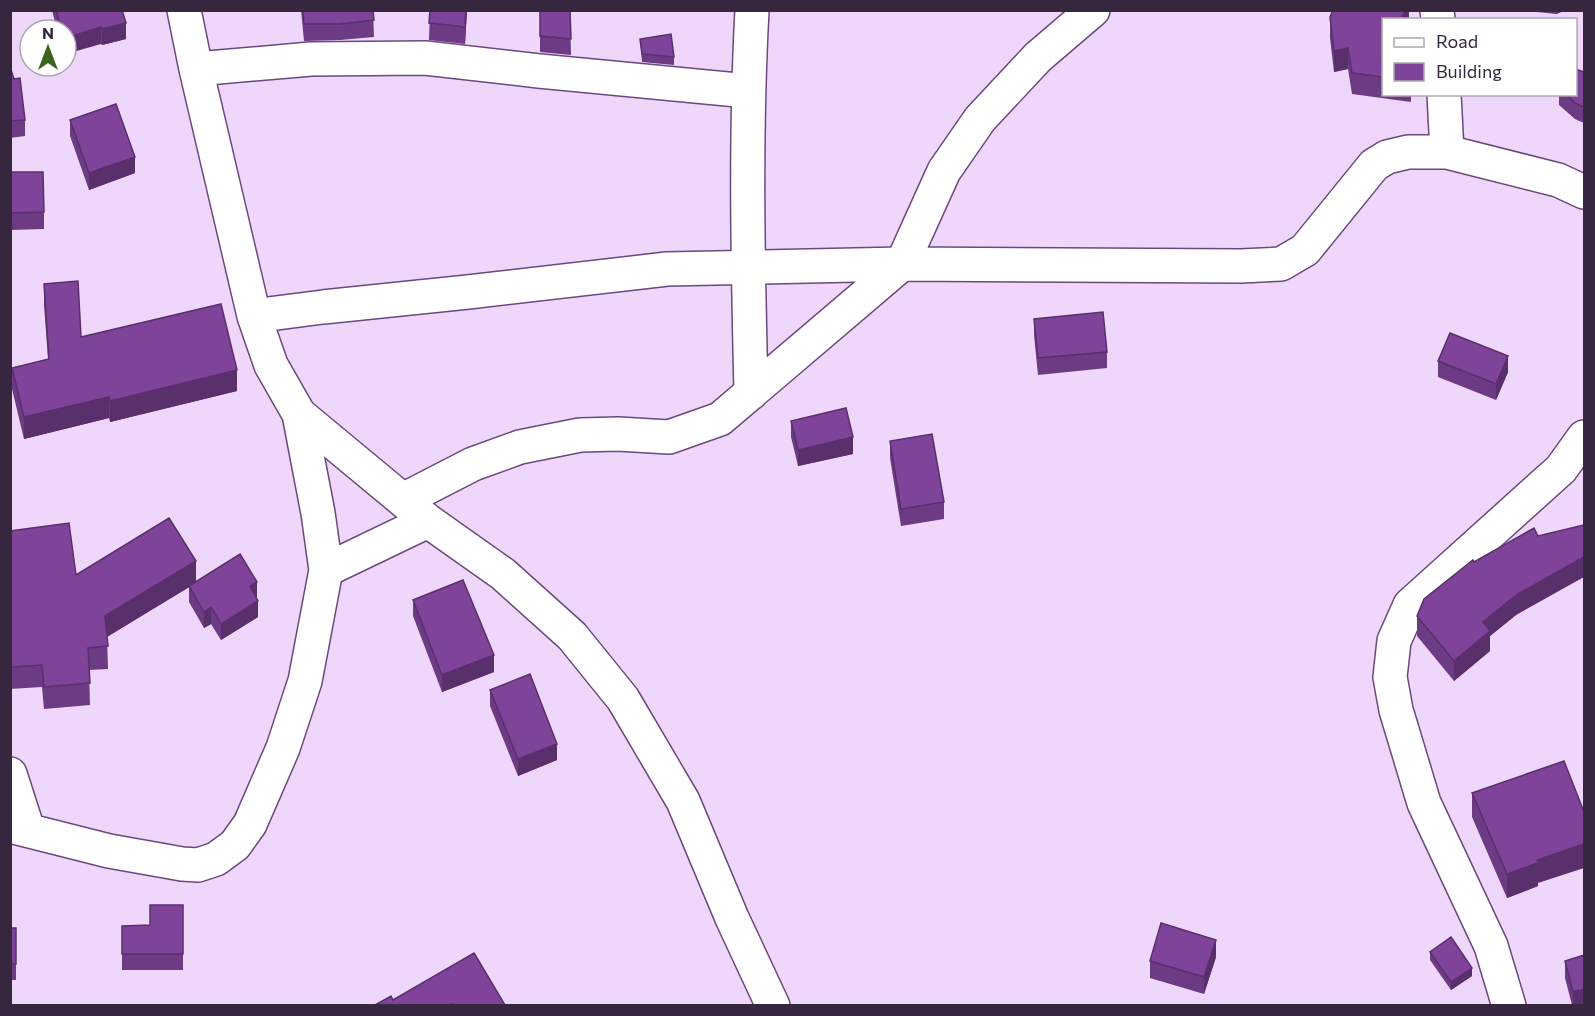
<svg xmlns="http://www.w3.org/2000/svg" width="1595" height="1016" font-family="Commissioner,sans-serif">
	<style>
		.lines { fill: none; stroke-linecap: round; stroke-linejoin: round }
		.minor-casing { stroke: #6c487d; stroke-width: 36 }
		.minor { stroke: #fff; stroke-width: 33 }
		.wall { fill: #6d3a84 }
		.shaded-wall { fill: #592f6c }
		.building { fill: #7f439a; stroke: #592f6c; stroke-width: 1.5 }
	</style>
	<rect width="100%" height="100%" fill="#efd7fc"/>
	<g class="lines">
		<defs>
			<path id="minor" d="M 184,10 L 196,69 L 254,316 L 271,365 L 299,414 L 428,521 L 503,574 L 572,636 L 623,699 L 683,801 L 732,918 L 773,1006
				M 1437,10 L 1438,20
				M 196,69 L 311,59 L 425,58 L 539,71 L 748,91
				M 1444,94 L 1447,152
				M 254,316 L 323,307 L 468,292 L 667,269 L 902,264 L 1241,266 L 1281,264 L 1305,250 L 1374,165 L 1387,157 L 1408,152 L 1447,152 L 1558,180 L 1584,192
				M 751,393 C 748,265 745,138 752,10
				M 403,500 L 473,464 L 520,447 L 580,435 L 618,434 L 669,437 L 720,419 L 902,264 L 944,171 L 980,119 L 1038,57 L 1093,10
				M 326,570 L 428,521
				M 10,774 L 28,830
				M 10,826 L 109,851 L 182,864 L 198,865 L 216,859 L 235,845 L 250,824 L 283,748 L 305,681 L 326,570 L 318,513 L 299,414
				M 1509,1006 L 1491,946 L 1424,803 L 1396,710 L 1390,677 L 1394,641 L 1410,605 L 1561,469 L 1584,437"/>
		</defs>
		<use href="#minor" class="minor-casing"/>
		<use href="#minor" class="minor"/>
	</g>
	<path class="wall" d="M 52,10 L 122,10 L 126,39 L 102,45 L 101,44 L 66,30 L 57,30 Z
		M 301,10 L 373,10 L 374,37 L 340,40 L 304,41 Z
		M 430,10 L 467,10 L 465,44 L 429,40 Z
		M 540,10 L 570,10 L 571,55 L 540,52 Z
		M 1409,10 L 1409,20 L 1383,20 L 1383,94 L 1411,94 L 1411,102 L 1352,94 L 1348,69 L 1334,72 L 1330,38 L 1330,17 Z
		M 1536,10 L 1566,10 L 1556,14 L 1537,12 Z
		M 640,39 L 674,57 L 674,65 L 642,62 Z
		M 10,67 L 25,120 L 25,136 L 10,138 Z
		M 1584,72 L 1584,123 L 1575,119 L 1559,105 L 1559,94 L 1575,94 Z
		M 70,120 L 135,173 L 89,190 L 70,136 Z
		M 10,172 L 44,212 L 44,229 L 10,230 Z
		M 44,284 L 81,337 L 237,391 L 110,422 L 109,418 L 24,439 L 12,389 L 12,368 L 48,359 L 44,305 Z
		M 1034,319 L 1107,352 L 1107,368 L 1038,375 L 1034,335 Z
		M 1438,361 L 1508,372 L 1496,400 L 1438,377 Z
		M 791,421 L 853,454 L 798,466 L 791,437 Z
		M 890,441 L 944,502 L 944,519 L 901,526 L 890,458 Z
		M 10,531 L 76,575 L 196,581 L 257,598 L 258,617 L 221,640 L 211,624 L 204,628 L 189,602 L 189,587 L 107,637 L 108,669 L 89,670 L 90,705 L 44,709 L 42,687 L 10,689 Z
		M 1538,536 L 1516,615 L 1490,636 L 1490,651 L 1454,681 L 1417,636 L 1417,616 L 1474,562 Z
		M 413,600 L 494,672 L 442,692 L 413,616 Z
		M 490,690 L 557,760 L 518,776 L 490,706 Z
		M 1472,793 L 1538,883 L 1538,886 L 1507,898 L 1472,817 Z
		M 183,905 L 183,970 L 122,970 L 122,926 L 150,925 Z
		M 10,928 L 16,928 L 16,980 L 10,980 Z
		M 1430,952 L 1472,976 L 1451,990 L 1430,960 Z
		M 1216,957 L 1204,994 L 1150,978 L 1150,961 Z
		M 1565,961 L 1584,1005 L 1572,1005 L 1565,978 Z"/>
	<path class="shaded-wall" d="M 466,10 L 467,10 L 465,44 L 465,27 Z
		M 1405,10 L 1409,10 L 1409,20 L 1401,20 Z
		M 1556,10 L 1566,10 L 1556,14 Z
		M 126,23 L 126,39 L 102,45 L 102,29 Z
		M 101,27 L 101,44 L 66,54 L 66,38 Z
		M 1348,48 L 1348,69 L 1334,72 L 1334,51 Z
		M 135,157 L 135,173 L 89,190 L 89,173 Z
		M 1508,356 L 1508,372 L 1496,400 L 1496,384 Z
		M 237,370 L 237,391 L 110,422 L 110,401 Z
		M 109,397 L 109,418 L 24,439 L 24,417 Z
		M 853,437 L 853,454 L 798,466 L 798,450 Z
		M 1584,557 L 1584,577 L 1516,615 L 1490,636 L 1490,651 L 1454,681 L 1454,661 L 1483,622 L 1516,595 Z
		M 196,561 L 196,583 L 105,638 L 105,616 Z
		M 257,582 L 257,598 L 250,586 Z
		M 258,601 L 258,617 L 221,640 L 221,624 Z
		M 211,607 L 211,624 L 204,628 L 204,612 Z
		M 494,655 L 494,672 L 442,692 L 442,675 Z
		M 557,744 L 557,760 L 518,776 L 518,759 Z
		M 1584,844 L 1584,868 L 1538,883 L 1538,886 L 1507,898 L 1507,874 L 1537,860 Z
		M 1216,940 L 1216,957 L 1204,994 L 1204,977 Z
		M 1472,968 L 1472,976 L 1451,990 L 1451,982 Z
		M 1584,989 L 1584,1005 L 1573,1005 L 1573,992 Z"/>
	<path class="building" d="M 56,10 L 122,10 L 126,23 L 102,29 L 101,27 L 66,38 L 66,30 L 62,30 Z
		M 303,10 L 373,10 L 374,20 L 340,24 L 304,24 Z
		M 430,10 L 466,10 L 465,27 L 429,23 Z
		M 540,10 L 570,10 L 571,39 L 540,36 Z
		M 1333,10 L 1405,10 L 1401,20 L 1383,20 L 1383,77 L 1352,73 L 1348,48 L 1334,51 L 1330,17 Z
		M 671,34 L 674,57 L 642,54 L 640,39 Z
		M 10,67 L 14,79 L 20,78 L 25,120 L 10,121 Z
		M 1575,69 L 1584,72 L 1584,107 L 1575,103 L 1566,94 L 1575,94 Z
		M 116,104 L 135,157 L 89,173 L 70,120 Z
		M 10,172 L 43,172 L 44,212 L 10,213 Z
		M 78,281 L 81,337 L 221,304 L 237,370 L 110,401 L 109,397 L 24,417 L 12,368 L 49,359 L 44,284 Z
		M 1103,312 L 1107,352 L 1038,358 L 1034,319 Z
		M 1450,333 L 1508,356 L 1496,384 L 1438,361 Z
		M 846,408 L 853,437 L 798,450 L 791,421 Z
		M 932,434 L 944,502 L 901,509 L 890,441 Z
		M 169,518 L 196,561 L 105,616 L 108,646 L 88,648 L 90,683 L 44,687 L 42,665 L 10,667 L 10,531 L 69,523 L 76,575 Z
		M 1584,525 L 1584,557 L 1516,595 L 1483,622 L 1490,631 L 1454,661 L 1417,616 L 1424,599 L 1473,560 L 1474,562 L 1534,528 L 1538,536 Z
		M 240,554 L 257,582 L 250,586 L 258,601 L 221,624 L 211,607 L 204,612 L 189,586 Z
		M 463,580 L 494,655 L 442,675 L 413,600 Z
		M 530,674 L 557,744 L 518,759 L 490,690 Z
		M 1564,761 L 1584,812 L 1584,844 L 1537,860 L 1538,863 L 1507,874 L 1472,793 Z
		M 150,905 L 183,905 L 183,954 L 122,954 L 122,926 L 150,925 Z
		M 1161,923 L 1216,940 L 1204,977 L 1150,961 Z
		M 10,928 L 16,928 L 16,964 L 10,964 Z
		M 1451,937 L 1472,968 L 1451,982 L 1430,952 Z
		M 474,953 L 505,1005 L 452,1005 L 452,1004 L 449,1005 L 375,1005 L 391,996 L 393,1000 Z
		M 1584,955 L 1584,989 L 1573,992 L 1565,961 Z"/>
	<rect width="1595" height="1016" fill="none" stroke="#36263e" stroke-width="24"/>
	<rect x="1382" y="18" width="195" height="78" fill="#ffffff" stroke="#afa8b2" stroke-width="1.5"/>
	<rect x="1394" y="38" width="30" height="9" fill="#ffffff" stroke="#afa8b2" stroke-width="1.5"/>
	<text x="1436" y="48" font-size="18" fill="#36263e">Road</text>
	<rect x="1394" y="63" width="30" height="18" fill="#7f439a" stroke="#afa8b2" stroke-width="1.5"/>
	<text x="1436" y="78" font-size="18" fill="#36263e">Building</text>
	<g transform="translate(48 48)"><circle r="28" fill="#ffffff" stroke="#afa8b2" stroke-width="1.5"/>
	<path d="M0-4.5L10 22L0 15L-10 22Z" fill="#3b631d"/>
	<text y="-9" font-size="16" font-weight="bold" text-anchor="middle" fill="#36263e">N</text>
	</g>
</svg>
